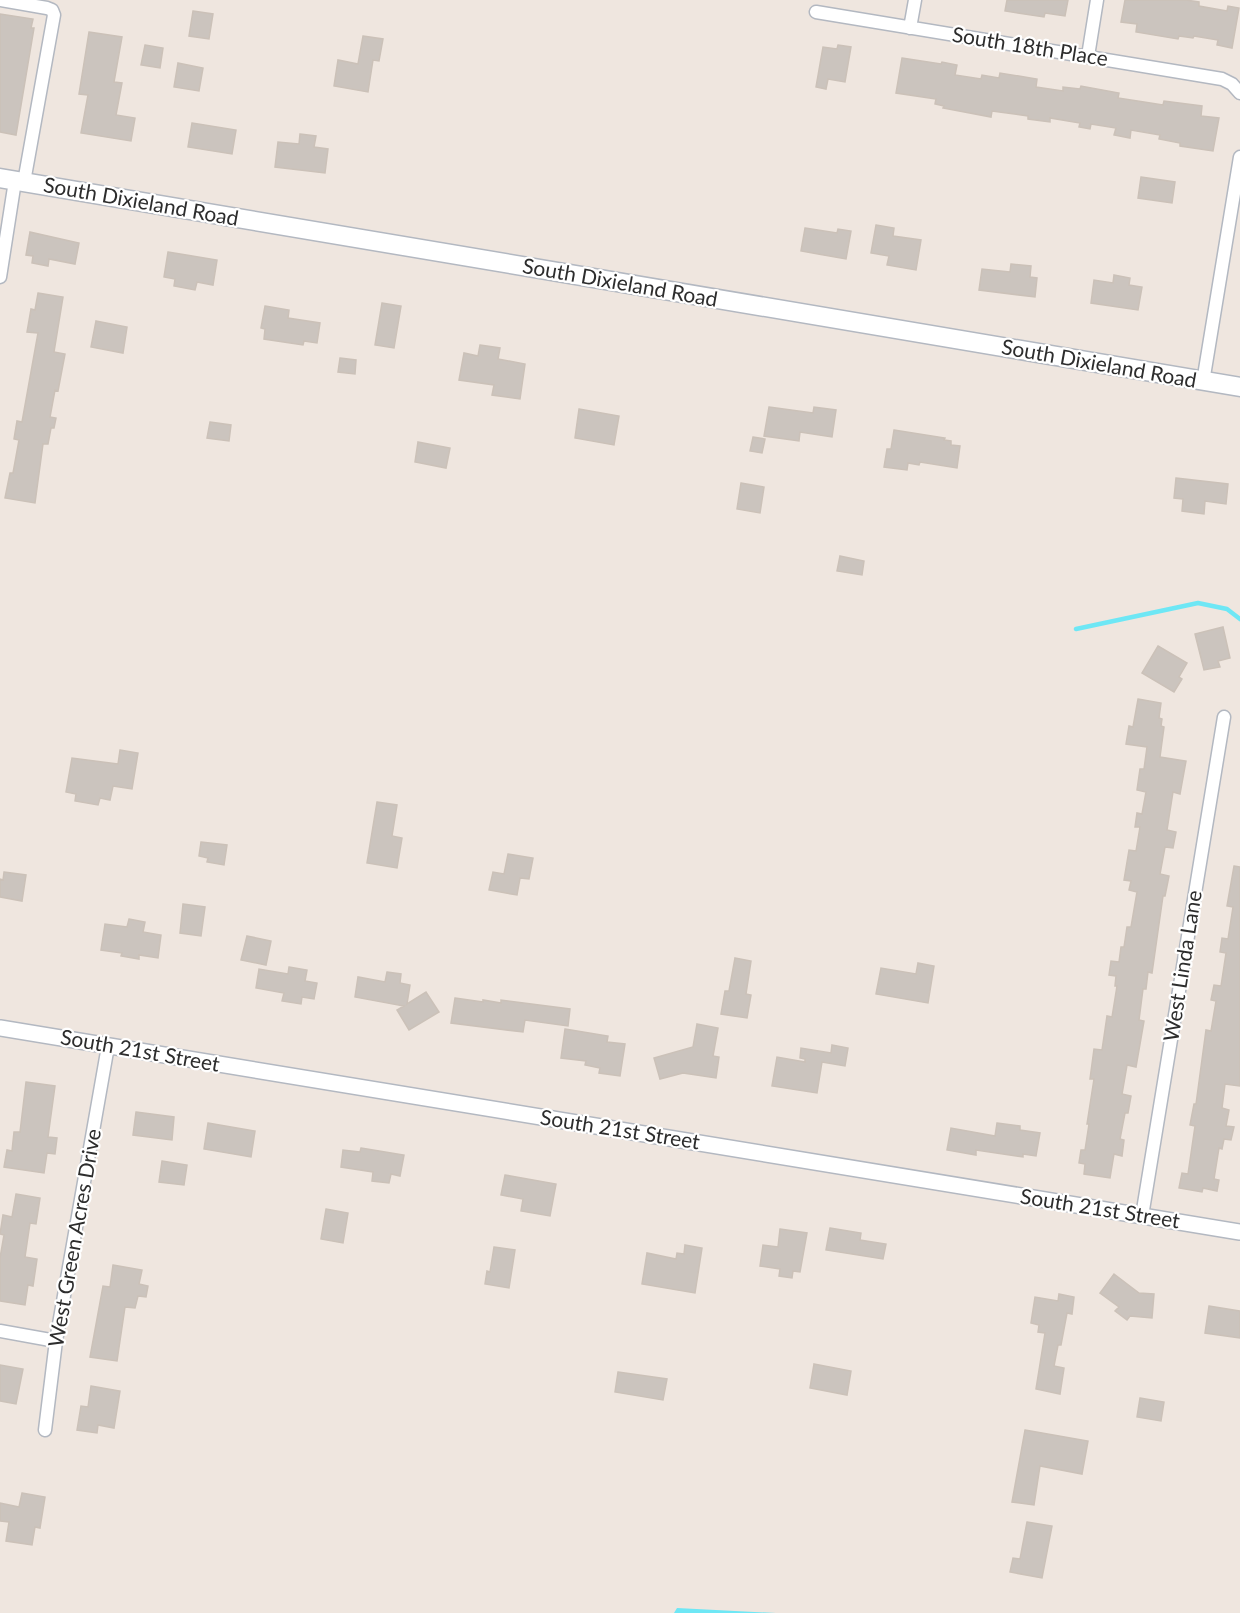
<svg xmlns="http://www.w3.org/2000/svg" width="1240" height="1613" font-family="Lato,sans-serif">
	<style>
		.water { fill: #6ee7f5 }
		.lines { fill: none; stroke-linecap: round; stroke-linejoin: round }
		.stream { stroke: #6ee7f5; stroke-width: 4.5 }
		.building { fill: #cbc4be; stroke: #cbc1b8; stroke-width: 1.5 }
		.minor-casing { stroke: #b3b8c1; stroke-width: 15 }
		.tertiary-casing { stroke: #b3b8c1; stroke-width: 18 }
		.secondary-casing { stroke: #b3b8c1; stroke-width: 21 }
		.minor { stroke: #fff; stroke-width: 12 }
		.tertiary { stroke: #fff; stroke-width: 15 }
		.secondary { stroke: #fff; stroke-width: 18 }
		.labels { text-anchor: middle; stroke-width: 4.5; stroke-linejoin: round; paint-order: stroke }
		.street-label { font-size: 21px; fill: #2d2d2d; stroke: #fff }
	</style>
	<rect width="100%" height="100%" fill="#efe6df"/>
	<path class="water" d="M 677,1608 L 776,1613 L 777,1613 L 674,1613 Z"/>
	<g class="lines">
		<path class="stream" d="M 1076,629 L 1198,603 L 1227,609 L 1240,619"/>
	</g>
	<path class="building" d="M 1007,0 L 1068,0 L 1065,16 L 1045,13 L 1044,17 L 1005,11 Z
		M 1125,0 L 1186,0 L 1199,2 L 1199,6 L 1227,11 L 1228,6 L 1239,8 L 1232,48 L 1217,45 L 1218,40 L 1194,36 L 1193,38 L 1179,36 L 1178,39 L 1136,32 L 1137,24 L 1121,22 Z
		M 193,11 L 213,14 L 209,39 L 189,36 Z
		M 0,14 L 33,19 L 31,28 L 34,28 L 16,135 L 0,132 Z
		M 89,32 L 122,37 L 114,82 L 122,83 L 116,115 L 135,118 L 131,141 L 81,133 L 88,95 L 79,94 Z
		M 363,36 L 383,39 L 379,61 L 373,60 L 368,92 L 334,86 L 338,60 L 358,64 Z
		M 145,45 L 163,48 L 160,68 L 141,65 Z
		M 838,45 L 851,47 L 845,82 L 828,79 L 826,89 L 816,87 L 823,47 L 837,49 Z
		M 902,58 L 941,64 L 942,62 L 957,65 L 955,75 L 981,79 L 982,75 L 999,78 L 1000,73 L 1037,79 L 1036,87 L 1063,91 L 1063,87 L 1080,89 L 1081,86 L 1119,93 L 1118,98 L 1144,102 L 1163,105 L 1164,101 L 1202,106 L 1201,116 L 1219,118 L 1213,151 L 1180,146 L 1180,143 L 1159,139 L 1160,135 L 1131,130 L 1130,138 L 1114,135 L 1116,128 L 1091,124 L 1090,129 L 1079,127 L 1080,123 L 1050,118 L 1050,122 L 1028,119 L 1028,116 L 992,111 L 991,117 L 943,108 L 944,106 L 935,104 L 936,99 L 896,93 Z
		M 178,63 L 203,68 L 199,91 L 174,87 Z
		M 192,123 L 236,130 L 232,154 L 188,147 Z
		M 300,134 L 316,136 L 314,147 L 328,149 L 325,173 L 275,167 L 278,142 L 299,144 Z
		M 1141,177 L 1175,182 L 1172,203 L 1138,198 Z
		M 876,225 L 894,228 L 893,236 L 921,240 L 916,270 L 887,265 L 889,256 L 871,253 Z
		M 805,228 L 837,233 L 838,229 L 851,231 L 846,259 L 801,251 Z
		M 30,232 L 79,243 L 75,264 L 49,259 L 48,266 L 32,263 L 33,256 L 26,255 Z
		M 168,252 L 217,260 L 213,285 L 197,282 L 195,290 L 174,286 L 175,279 L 164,277 Z
		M 1011,264 L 1031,266 L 1030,277 L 1037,278 L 1035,297 L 979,290 L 982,269 L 1010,272 Z
		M 1114,275 L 1130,278 L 1129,285 L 1142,287 L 1138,310 L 1091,303 L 1094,280 L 1113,283 Z
		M 38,293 L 63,297 L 54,352 L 65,354 L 58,391 L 55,390 L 50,417 L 56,418 L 54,428 L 51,428 L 48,444 L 43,444 L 35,503 L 5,498 L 10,473 L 13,473 L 19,440 L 14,439 L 17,421 L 22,422 L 38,333 L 27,332 L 31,309 L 35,310 Z
		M 382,303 L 401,306 L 394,348 L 375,345 Z
		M 265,306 L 289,310 L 288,318 L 320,323 L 317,343 L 304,341 L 303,345 L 264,339 L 265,329 L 261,328 Z
		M 96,321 L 127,327 L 123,353 L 91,347 Z
		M 480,345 L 500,348 L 498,359 L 525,364 L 520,399 L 492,395 L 494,385 L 459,380 L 464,353 L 478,356 Z
		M 340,358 L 356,360 L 355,374 L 338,372 Z
		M 769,407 L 813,413 L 814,407 L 836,410 L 832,437 L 800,432 L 799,441 L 764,436 Z
		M 579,409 L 619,416 L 614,445 L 575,438 Z
		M 210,422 L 231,425 L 229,441 L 207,438 Z
		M 894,430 L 945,438 L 944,440 L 951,441 L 951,445 L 960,446 L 957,468 L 920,462 L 919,465 L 908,463 L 907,470 L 884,467 L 887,449 L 891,449 Z
		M 753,437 L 765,439 L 762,453 L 750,451 Z
		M 418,442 L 450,448 L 446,468 L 415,462 Z
		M 1176,478 L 1228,484 L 1226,504 L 1205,501 L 1204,514 L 1182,511 L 1183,499 L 1174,498 Z
		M 741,483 L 764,487 L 760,513 L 737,509 Z
		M 840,556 L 864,561 L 862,575 L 837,571 Z
		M 1223,627 L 1230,658 L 1218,661 L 1220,667 L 1204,670 L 1195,634 Z
		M 1158,646 L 1187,663 L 1179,677 L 1182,679 L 1174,692 L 1142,673 Z
		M 1138,699 L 1161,703 L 1159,718 L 1162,719 L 1161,726 L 1164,727 L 1160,757 L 1186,761 L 1180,794 L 1173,792 L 1167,830 L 1176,832 L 1173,848 L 1165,847 L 1160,874 L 1169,876 L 1165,896 L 1163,896 L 1152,973 L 1148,972 L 1146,989 L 1143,989 L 1139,1020 L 1144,1021 L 1136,1067 L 1127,1065 L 1122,1094 L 1131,1096 L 1128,1113 L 1125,1113 L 1120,1139 L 1124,1140 L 1122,1156 L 1114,1154 L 1110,1178 L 1084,1174 L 1085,1164 L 1079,1163 L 1081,1150 L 1085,1150 L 1089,1124 L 1087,1124 L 1094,1079 L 1090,1079 L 1094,1049 L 1102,1050 L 1107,1016 L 1112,1017 L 1117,986 L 1115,986 L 1116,976 L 1109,975 L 1111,961 L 1119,962 L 1121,947 L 1124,947 L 1127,927 L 1131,927 L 1137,892 L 1129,890 L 1131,881 L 1124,880 L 1129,850 L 1136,851 L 1140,827 L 1135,827 L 1137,813 L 1142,814 L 1146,792 L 1137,790 L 1140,769 L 1144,769 L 1147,747 L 1126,744 L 1129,726 L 1133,727 Z
		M 120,750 L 138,753 L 132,789 L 113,786 L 110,800 L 100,798 L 98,805 L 75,801 L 76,794 L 66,792 L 72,758 L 118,764 Z
		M 377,802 L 397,805 L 392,836 L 402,838 L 397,868 L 367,863 Z
		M 201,842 L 227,845 L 224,865 L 207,862 L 208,858 L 199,856 Z
		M 508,854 L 533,858 L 529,879 L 520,878 L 517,895 L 489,890 L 493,872 L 504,874 Z
		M 1234,866 L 1240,867 L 1240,1086 L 1225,1084 L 1222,1108 L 1229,1110 L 1226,1126 L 1234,1127 L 1231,1140 L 1224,1139 L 1222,1149 L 1219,1148 L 1214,1179 L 1219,1180 L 1217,1191 L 1203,1188 L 1202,1192 L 1179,1188 L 1182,1173 L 1188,1174 L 1195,1126 L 1190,1125 L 1194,1104 L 1196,1104 L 1206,1030 L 1211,1031 L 1216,1001 L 1211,1000 L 1214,985 L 1221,986 L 1226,953 L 1220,952 L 1222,938 L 1228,939 L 1233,907 L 1227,906 Z
		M 4,872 L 26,875 L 22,901 L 0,897 L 0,879 L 3,880 Z
		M 183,904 L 205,907 L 201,936 L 180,933 Z
		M 129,919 L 145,922 L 143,932 L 161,935 L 158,958 L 139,955 L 139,959 L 121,956 L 122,953 L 101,950 L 105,924 L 127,927 Z
		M 247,936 L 271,941 L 266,965 L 241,960 Z
		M 735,958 L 751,961 L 746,994 L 751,995 L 747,1018 L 721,1014 L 725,991 L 729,991 Z
		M 918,963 L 934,966 L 928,1003 L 876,994 L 881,968 L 916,974 Z
		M 289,967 L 307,970 L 305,981 L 317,983 L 314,999 L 302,997 L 301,1004 L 282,1001 L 284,993 L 256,988 L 259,969 L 288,974 Z
		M 387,972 L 401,974 L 400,983 L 410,985 L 407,1004 L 426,992 L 439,1012 L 409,1030 L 397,1010 L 404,1006 L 355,997 L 358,977 L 385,982 Z
		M 455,998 L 483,1002 L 483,1000 L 501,1003 L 501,1000 L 570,1009 L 568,1026 L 525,1020 L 523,1032 L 451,1023 Z
		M 697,1024 L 718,1028 L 713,1056 L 719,1057 L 716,1078 L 683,1073 L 660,1079 L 654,1058 L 693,1047 Z
		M 565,1029 L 608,1036 L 607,1042 L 625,1044 L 620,1076 L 599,1073 L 600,1068 L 585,1065 L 586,1061 L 561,1058 Z
		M 832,1045 L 848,1048 L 845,1066 L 822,1062 L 817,1093 L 772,1086 L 777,1057 L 805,1062 L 805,1059 L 800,1058 L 801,1048 L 831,1053 Z
		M 26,1082 L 55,1086 L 48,1137 L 57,1138 L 55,1154 L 47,1153 L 44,1173 L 4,1167 L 7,1150 L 12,1151 L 14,1132 L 20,1132 Z
		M 136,1112 L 174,1117 L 172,1140 L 133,1135 Z
		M 208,1123 L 255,1131 L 251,1157 L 204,1149 Z
		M 997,1123 L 1020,1126 L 1020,1130 L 1040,1133 L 1036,1156 L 1023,1154 L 1023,1157 L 976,1150 L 976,1155 L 947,1150 L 951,1128 L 995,1136 Z
		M 361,1148 L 404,1155 L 400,1176 L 391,1174 L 389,1183 L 372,1181 L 373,1172 L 341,1167 L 343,1150 L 360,1152 Z
		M 162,1161 L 187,1165 L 184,1185 L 159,1182 Z
		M 505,1175 L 556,1184 L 550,1216 L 521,1211 L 523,1199 L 501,1195 Z
		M 16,1194 L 40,1198 L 36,1224 L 30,1223 L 25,1257 L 37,1259 L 33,1286 L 28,1285 L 25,1305 L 0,1301 L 0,1258 L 4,1235 L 0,1234 L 3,1215 L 12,1217 Z
		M 326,1209 L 348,1213 L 343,1243 L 321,1239 Z
		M 830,1228 L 861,1233 L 860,1240 L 886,1244 L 883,1259 L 826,1250 Z
		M 780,1229 L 807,1233 L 800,1272 L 793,1271 L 792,1278 L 779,1276 L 780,1269 L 760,1266 L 763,1245 L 778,1247 Z
		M 685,1245 L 702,1248 L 695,1293 L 642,1284 L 647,1253 L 676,1259 L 677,1253 L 684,1254 Z
		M 494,1247 L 515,1250 L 509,1288 L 485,1284 L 487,1271 L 490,1272 Z
		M 113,1265 L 142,1270 L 139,1284 L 148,1286 L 146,1297 L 138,1296 L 135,1308 L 125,1307 L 117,1361 L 90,1357 L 103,1286 L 110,1287 Z
		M 1114,1274 L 1139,1293 L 1154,1294 L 1152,1318 L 1130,1316 L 1127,1320 L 1115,1311 L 1119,1307 L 1100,1293 Z
		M 1059,1294 L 1074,1297 L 1072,1314 L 1067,1313 L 1061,1345 L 1058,1345 L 1054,1366 L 1064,1368 L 1060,1394 L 1036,1389 L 1045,1333 L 1038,1332 L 1039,1325 L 1031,1323 L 1035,1297 L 1058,1301 Z
		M 1209,1306 L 1240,1311 L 1240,1338 L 1205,1333 Z
		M 814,1364 L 851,1371 L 847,1395 L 810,1388 Z
		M 0,1365 L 23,1369 L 16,1404 L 0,1401 Z
		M 618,1372 L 667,1379 L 663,1400 L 615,1392 Z
		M 91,1386 L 120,1391 L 114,1428 L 98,1425 L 97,1433 L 77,1430 L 81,1406 L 88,1407 Z
		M 1140,1398 L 1164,1402 L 1161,1421 L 1137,1417 Z
		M 1025,1430 L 1088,1441 L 1082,1474 L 1040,1466 L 1034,1505 L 1012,1502 Z
		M 22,1493 L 45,1497 L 40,1528 L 35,1527 L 32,1545 L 6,1541 L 9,1522 L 0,1521 L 0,1503 L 19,1507 Z
		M 1027,1522 L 1052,1526 L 1042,1578 L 1010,1572 L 1013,1558 L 1020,1559 Z"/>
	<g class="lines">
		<defs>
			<path id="minor" d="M 1,0 L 47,8 L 52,10 L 54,15 L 24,182
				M 816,12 L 1222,79 L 1232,84 L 1240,93
				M 910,28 L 915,0
				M 1088,56 L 1097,0
				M 0,277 L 15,181
				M 1203,382 L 1240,157
				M 1142,1216 L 1224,717
				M 0,1331 L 56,1341
				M 45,1430 L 56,1341 L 108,1046"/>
			<path id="tertiary" d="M 0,1028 L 1240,1232"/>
			<path id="secondary" d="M 0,178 L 1240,387"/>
		</defs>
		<use href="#minor" class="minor-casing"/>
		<use href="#tertiary" class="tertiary-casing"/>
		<use href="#secondary" class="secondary-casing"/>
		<use href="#minor" class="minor"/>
		<use href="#tertiary" class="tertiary"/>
		<use href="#secondary" class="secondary"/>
	</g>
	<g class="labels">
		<g class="street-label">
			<text transform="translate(1030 47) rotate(9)" y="7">South 18th Place</text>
			<text transform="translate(141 202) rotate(10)" y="7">South Dixieland Road</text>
			<text transform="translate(620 283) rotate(10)" y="7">South Dixieland Road</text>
			<text transform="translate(1099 364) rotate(10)" y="7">South Dixieland Road</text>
			<text transform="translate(1183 966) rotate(-81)" y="7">West Linda Lane</text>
			<text transform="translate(140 1051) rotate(10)" y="7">South 21st Street</text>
			<text transform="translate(620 1130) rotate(9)" y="7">South 21st Street</text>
			<text transform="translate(1100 1209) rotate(9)" y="7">South 21st Street</text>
			<text transform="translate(75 1238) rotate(-80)" y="7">West Green Acres Drive</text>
		</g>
	</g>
</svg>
